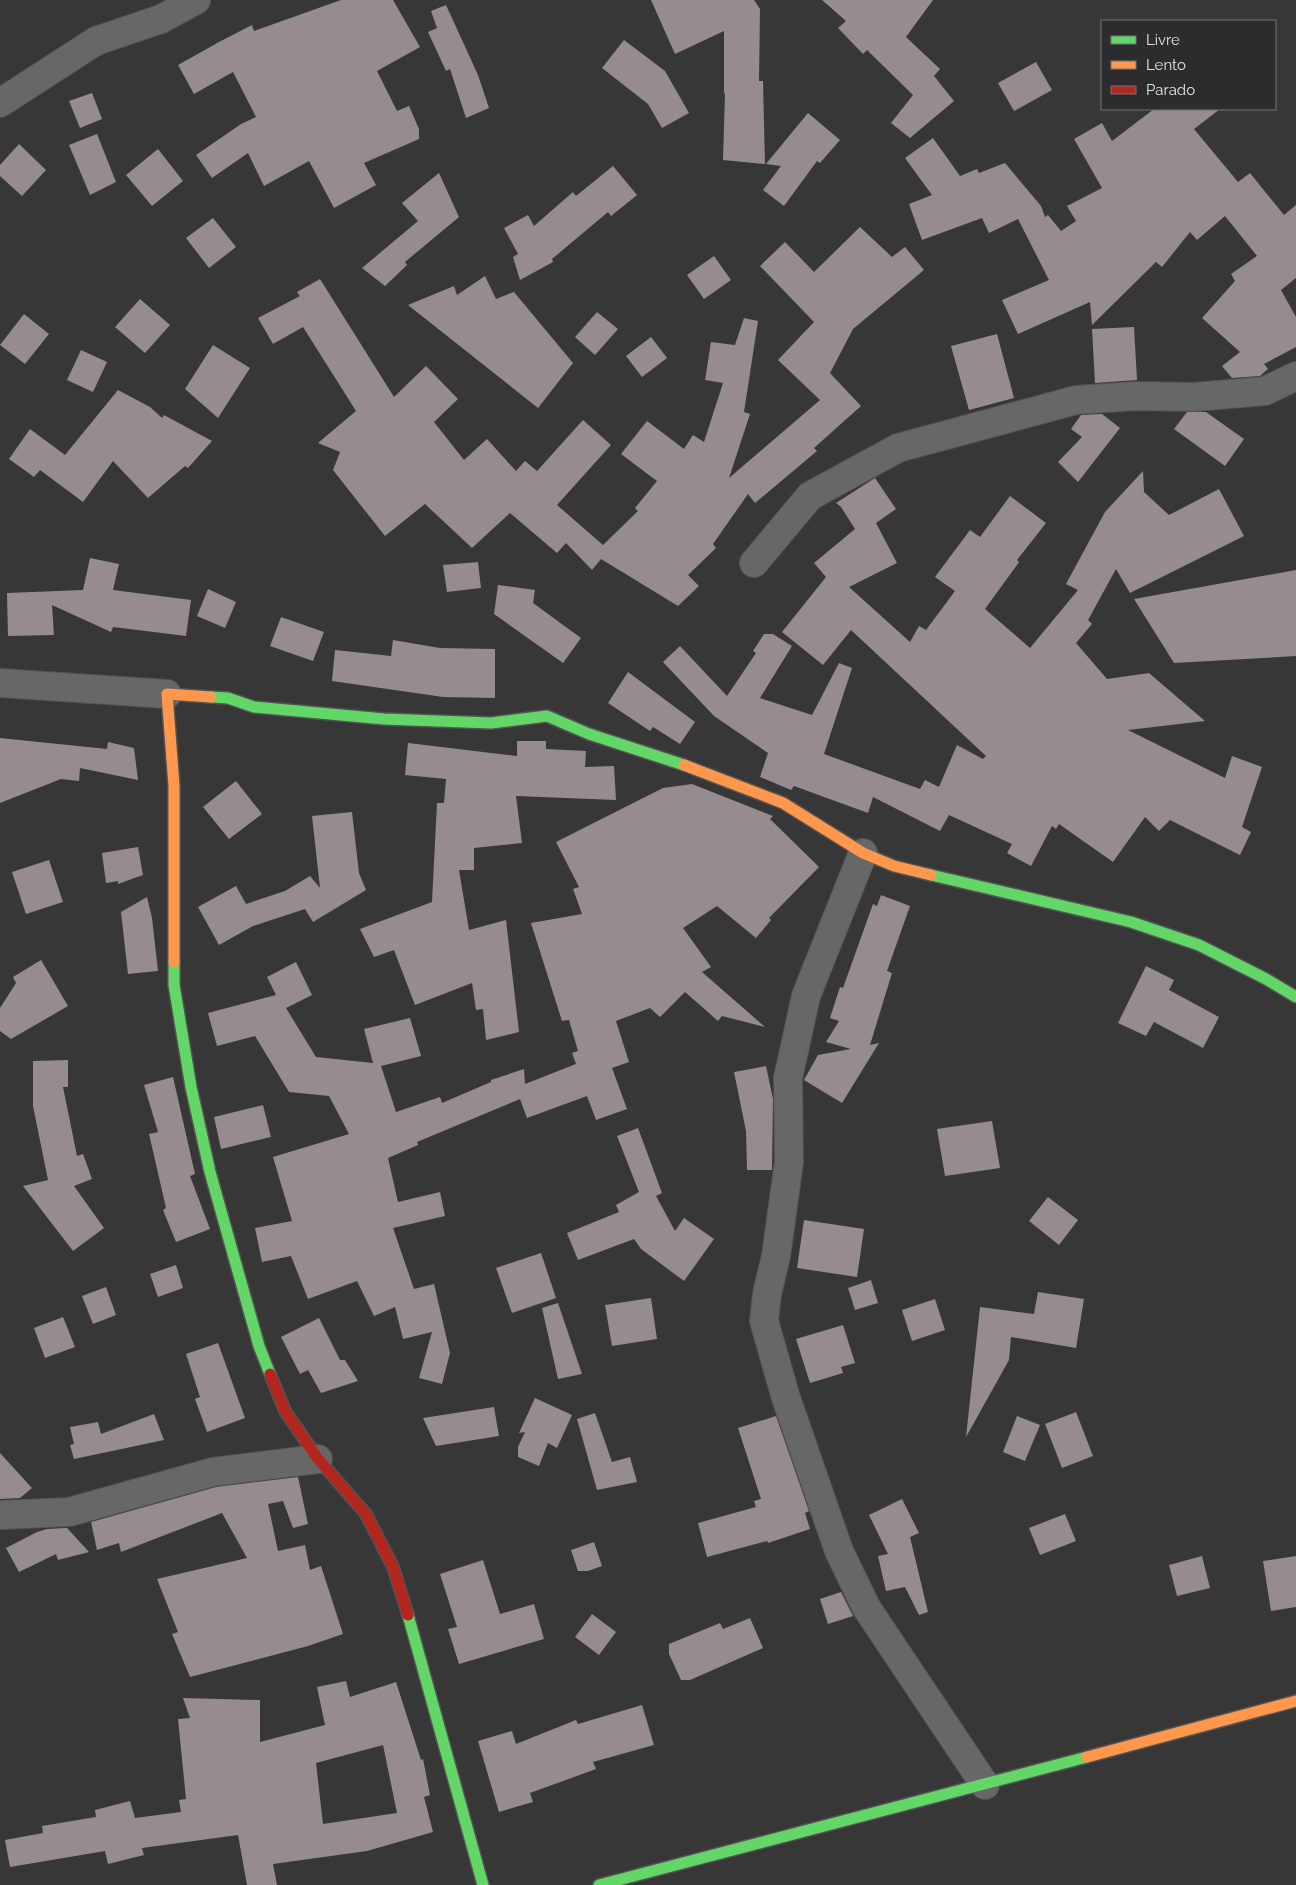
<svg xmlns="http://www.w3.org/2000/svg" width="1296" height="1885" font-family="Raleway,sans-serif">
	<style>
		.building { fill: #968b91; fill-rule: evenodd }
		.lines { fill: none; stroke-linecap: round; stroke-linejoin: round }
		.street-casing { stroke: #535353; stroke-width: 30 }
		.fast-casing { stroke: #535353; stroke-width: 14 }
		.slow-casing { stroke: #535353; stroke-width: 14 }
		.jam-casing { stroke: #535353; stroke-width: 14 }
		.street { stroke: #676768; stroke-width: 28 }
		.fast { stroke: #63d668; stroke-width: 11 }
		.slow { stroke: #ff974d; stroke-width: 11 }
		.jam { stroke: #b3261e; stroke-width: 11 }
	</style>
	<rect width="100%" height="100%" fill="#373738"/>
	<path class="building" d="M 341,0 L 393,0 L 420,47 L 377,71 L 397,111 L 409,106 L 419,129 L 419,139 L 364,163 L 376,185 L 334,208 L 309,161 L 264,186 L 248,153 L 212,178 L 196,155 L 241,124 L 256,117 L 233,72 L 194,94 L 178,65 L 219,42 L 252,25 L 254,31 Z
		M 651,0 L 754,0 L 760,9 L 759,81 L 763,81 L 765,164 L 723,160 L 725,93 L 724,94 L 724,31 L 675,54 Z
		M 822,0 L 933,0 L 906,37 L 940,69 L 934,76 L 954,101 L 910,138 L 891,123 L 913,95 L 867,50 L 863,54 L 838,28 L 846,21 Z
		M 446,5 L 478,75 L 489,108 L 466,118 L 450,69 L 446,71 L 428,32 L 437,28 L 431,11 Z
		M 624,40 L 665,71 L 689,113 L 662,128 L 648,104 L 602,68 Z
		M 1036,62 L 1052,90 L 1014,111 L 998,83 Z
		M 92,93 L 102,119 L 80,128 L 69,101 Z
		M 1154,109 L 1220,109 L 1194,129 L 1238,182 L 1250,173 L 1284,215 L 1296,205 L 1296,278 L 1281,290 L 1296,317 L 1296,347 L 1264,364 L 1268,369 L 1260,376 L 1232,378 L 1222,366 L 1240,352 L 1202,318 L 1235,281 L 1231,274 L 1257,256 L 1225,216 L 1197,240 L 1190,232 L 1162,267 L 1156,262 L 1092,325 L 1090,302 L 1018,334 L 1002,300 L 1049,280 L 1018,219 L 989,233 L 982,218 L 922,240 L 909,204 L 932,195 L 905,158 L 933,138 L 960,176 L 977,169 L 979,173 L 1005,163 L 1041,206 L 1045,217 L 1048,215 L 1061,231 L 1076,221 L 1067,206 L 1102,188 L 1074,139 L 1102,123 L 1112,141 Z
		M 808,113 L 840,140 L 820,163 L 817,161 L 784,206 L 763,190 L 781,166 L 766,164 Z
		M 97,134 L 116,182 L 90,195 L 69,145 Z
		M 19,144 L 46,170 L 22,196 L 0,176 L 0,165 Z
		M 158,149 L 183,181 L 152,206 L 126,175 Z
		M 613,166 L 637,195 L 611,216 L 608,212 L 552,259 L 553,262 L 520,280 L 513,257 L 518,254 L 504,228 L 528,215 L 534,226 L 573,192 L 576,196 Z
		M 439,173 L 459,217 L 405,262 L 407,265 L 385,286 L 362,268 L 418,221 L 402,203 Z
		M 213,218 L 236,247 L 209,268 L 186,238 Z
		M 860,227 L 892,257 L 905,247 L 924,270 L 853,329 L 830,373 L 861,406 L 814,448 L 817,451 L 755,503 L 748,494 L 713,544 L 716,548 L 688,575 L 699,586 L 678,606 L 601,559 L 592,570 L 566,543 L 557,553 L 510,513 L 472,548 L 425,504 L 385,536 L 333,470 L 340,452 L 318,443 L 356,411 L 303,327 L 273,344 L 258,318 L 300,296 L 297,292 L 320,279 L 394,397 L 426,366 L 458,399 L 434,422 L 464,460 L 487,439 L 516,471 L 525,461 L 537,471 L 583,420 L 611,445 L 557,505 L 603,545 L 638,511 L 635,508 L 657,481 L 621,454 L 647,421 L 684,449 L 693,435 L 704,442 L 723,383 L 705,380 L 711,342 L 735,345 L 744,318 L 758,321 L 744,412 L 750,414 L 729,478 L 820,400 L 778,360 L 814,322 L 760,266 L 785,242 L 814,272 Z
		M 714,256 L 731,280 L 704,299 L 687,275 Z
		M 485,276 L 496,299 L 514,292 L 573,363 L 538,408 L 408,305 L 454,286 L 457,295 Z
		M 140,299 L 170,325 L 145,353 L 115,327 Z
		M 597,312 L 618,329 L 595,355 L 575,337 Z
		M 24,314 L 49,334 L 25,364 L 0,345 Z
		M 1134,327 L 1137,380 L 1095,383 L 1092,329 Z
		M 997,334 L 1014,398 L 969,410 L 951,346 Z
		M 651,337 L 667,358 L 642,377 L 626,356 Z
		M 213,345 L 250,368 L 218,418 L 185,389 Z
		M 81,350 L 107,362 L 93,392 L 67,380 Z
		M 118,390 L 150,407 L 162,418 L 164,415 L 212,441 L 188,468 L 185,466 L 148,498 L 113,461 L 83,502 L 40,470 L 34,477 L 9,459 L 30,429 L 65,455 Z
		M 1187,412 L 1206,412 L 1244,439 L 1225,466 L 1174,429 Z
		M 1102,414 L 1120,428 L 1078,482 L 1058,462 L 1082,437 L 1071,429 L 1081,415 Z
		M 1143,471 L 1144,492 L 1169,515 L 1219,489 L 1244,536 L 1130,593 L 1116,569 L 1088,620 L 1092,624 L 1076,643 L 1107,679 L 1149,673 L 1205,721 L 1128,730 L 1225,778 L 1232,756 L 1262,767 L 1242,827 L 1251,832 L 1240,855 L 1170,820 L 1159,831 L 1145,817 L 1113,862 L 1059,824 L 1056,829 L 1052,826 L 1031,866 L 1007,853 L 1012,844 L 949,815 L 940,831 L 873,797 L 868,813 L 794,786 L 791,790 L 760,777 L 768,753 L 714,716 L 663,662 L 680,646 L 727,696 L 756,653 L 753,651 L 764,634 L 773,634 L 792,646 L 760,698 L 812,715 L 839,663 L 852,668 L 824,754 L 920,789 L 925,780 L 939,787 L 957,745 L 983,759 L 986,756 L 851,630 L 823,665 L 782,632 L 826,577 L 814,563 L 855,529 L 841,507 L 836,503 L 875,478 L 896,509 L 876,523 L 897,563 L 849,587 L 910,642 L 919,626 L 926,630 L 955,591 L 935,577 L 970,530 L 980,537 L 1010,496 L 1046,523 L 1017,560 L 1019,562 L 985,609 L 1030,648 L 1078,590 L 1066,584 L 1105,512 Z
		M 90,558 L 119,564 L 113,590 L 191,600 L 186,636 L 113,627 L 111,632 L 52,605 L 54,635 L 8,636 L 7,593 L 83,590 Z
		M 478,562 L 481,588 L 447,592 L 443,565 Z
		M 1296,570 L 1296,656 L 1174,663 L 1134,599 Z
		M 498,585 L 535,590 L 533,603 L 581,638 L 563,663 L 494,614 Z
		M 208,589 L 236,602 L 225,628 L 197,616 Z
		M 281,617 L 324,632 L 313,661 L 270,646 Z
		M 393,640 L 440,648 L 495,649 L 495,698 L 443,697 L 332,681 L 335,650 L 391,656 Z
		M 628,672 L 695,722 L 680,744 L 653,727 L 650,731 L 608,703 Z
		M 0,738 L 107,749 L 108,742 L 134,748 L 138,780 L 80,768 L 79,781 L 61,779 L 0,803 Z
		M 517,741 L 546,741 L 546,749 L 586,751 L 585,767 L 614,766 L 616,800 L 516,796 L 522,843 L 474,848 L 474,870 L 459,870 L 469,930 L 506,920 L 519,1032 L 486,1040 L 483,1009 L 476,1010 L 472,983 L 415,1005 L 394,950 L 374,957 L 360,929 L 432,902 L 437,803 L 444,803 L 446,779 L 405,775 L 408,743 L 517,756 Z
		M 236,781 L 262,814 L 229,839 L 203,807 Z
		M 692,784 L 773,816 L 770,819 L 819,867 L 769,918 L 771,920 L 756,938 L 717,906 L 683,928 L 711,967 L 702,972 L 765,1027 L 722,1016 L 718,1021 L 685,992 L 660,1017 L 650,1008 L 616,1021 L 629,1062 L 612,1068 L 627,1109 L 596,1120 L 587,1096 L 527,1118 L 520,1099 L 417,1142 L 418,1145 L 388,1158 L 398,1202 L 440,1192 L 445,1216 L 393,1228 L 414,1289 L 434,1284 L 450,1353 L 442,1384 L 419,1378 L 432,1332 L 403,1339 L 395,1307 L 374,1316 L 357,1281 L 308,1299 L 291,1256 L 262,1262 L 255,1228 L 292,1221 L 273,1157 L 349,1134 L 329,1096 L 289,1092 L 255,1036 L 217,1046 L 208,1013 L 276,995 L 267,977 L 296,962 L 312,995 L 286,1008 L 316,1057 L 373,1063 L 364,1029 L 410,1018 L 421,1056 L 381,1066 L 396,1112 L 440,1097 L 442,1103 L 491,1082 L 491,1080 L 524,1069 L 525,1084 L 576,1064 L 572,1053 L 578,1051 L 569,1020 L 562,1021 L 531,923 L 582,914 L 573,889 L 579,887 L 556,842 L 663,788 Z
		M 352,812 L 359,873 L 366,890 L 313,922 L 305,909 L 253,926 L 219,945 L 198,907 L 236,886 L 246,904 L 285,891 L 310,876 L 320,888 L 312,816 Z
		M 138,847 L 143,875 L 118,884 L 118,881 L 106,883 L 102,853 Z
		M 49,860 L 63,902 L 26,914 L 12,872 Z
		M 881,895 L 910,906 L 887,971 L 892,973 L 870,1045 L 879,1043 L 842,1103 L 804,1080 L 818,1055 L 851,1049 L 826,1042 L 839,1021 L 830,1018 L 840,987 L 843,988 L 873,904 L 877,906 Z
		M 147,897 L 152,918 L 158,971 L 128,974 L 121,912 Z
		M 41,960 L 68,1006 L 11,1039 L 0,1031 L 0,1008 L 16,983 L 13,977 Z
		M 1146,966 L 1174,980 L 1169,990 L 1219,1017 L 1203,1048 L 1154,1022 L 1146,1036 L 1118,1023 Z
		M 68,1060 L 68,1087 L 63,1087 L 77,1156 L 83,1154 L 92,1179 L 74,1186 L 104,1228 L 73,1251 L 23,1186 L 48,1180 L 33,1106 L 33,1061 Z
		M 766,1066 L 773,1099 L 772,1170 L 747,1170 L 746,1131 L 734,1072 Z
		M 173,1077 L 195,1174 L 190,1176 L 210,1229 L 176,1242 L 163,1210 L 166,1208 L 149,1134 L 158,1132 L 144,1085 Z
		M 263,1105 L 271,1137 L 221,1149 L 214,1117 Z
		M 992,1121 L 1000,1168 L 945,1176 L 937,1129 Z
		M 638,1128 L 662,1193 L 656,1196 L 675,1231 L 684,1218 L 714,1239 L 684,1281 L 641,1249 L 634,1239 L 578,1260 L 567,1233 L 619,1212 L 616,1205 L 639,1192 L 617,1136 Z
		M 1048,1197 L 1078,1220 L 1059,1245 L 1029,1221 Z
		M 804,1220 L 864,1229 L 857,1277 L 797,1268 Z
		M 541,1253 L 556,1298 L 512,1313 L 496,1268 Z
		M 176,1265 L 183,1288 L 158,1297 L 150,1274 Z
		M 871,1280 L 878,1303 L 855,1310 L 848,1288 Z
		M 106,1287 L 116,1315 L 93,1324 L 82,1296 Z
		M 1038,1292 L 1084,1299 L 1076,1348 L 1011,1337 L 1009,1360 L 966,1437 L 980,1307 L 1034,1314 Z
		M 651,1298 L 657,1339 L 612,1346 L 605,1305 Z
		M 935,1299 L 945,1330 L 912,1341 L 902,1310 Z
		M 558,1303 L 582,1374 L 558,1379 L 542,1308 Z
		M 63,1317 L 75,1347 L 45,1358 L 34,1328 Z
		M 319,1318 L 340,1360 L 345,1360 L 358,1381 L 321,1393 L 308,1370 L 300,1374 L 281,1337 Z
		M 843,1325 L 855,1363 L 841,1367 L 843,1373 L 810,1383 L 796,1339 Z
		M 218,1343 L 245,1418 L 207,1432 L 195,1399 L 200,1397 L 186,1354 Z
		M 535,1398 L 572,1415 L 557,1448 L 548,1443 L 539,1466 L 518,1457 L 518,1447 L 525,1432 L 519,1433 Z
		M 494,1407 L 499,1436 L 436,1446 L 423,1418 Z
		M 1076,1412 L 1093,1456 L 1062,1468 L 1045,1424 Z
		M 595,1413 L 612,1462 L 630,1457 L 637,1482 L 597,1490 L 577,1419 Z
		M 154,1414 L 164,1440 L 74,1459 L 70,1445 L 74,1444 L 70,1427 L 98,1422 L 101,1434 Z
		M 776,1416 L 809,1511 L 805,1513 L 810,1529 L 768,1543 L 767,1541 L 707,1557 L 698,1523 L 756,1507 L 754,1501 L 761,1499 L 738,1428 Z
		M 1017,1416 L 1040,1425 L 1025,1461 L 1003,1452 Z
		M 0,1453 L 32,1488 L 20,1498 L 0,1499 Z
		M 298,1477 L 308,1524 L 293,1528 L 283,1501 L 268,1504 L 278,1551 L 305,1545 L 310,1570 L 321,1566 L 343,1634 L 308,1646 L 190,1677 L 172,1634 L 178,1632 L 157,1579 L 247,1558 L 222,1513 L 121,1552 L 119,1543 L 97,1550 L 91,1522 L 216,1487 Z
		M 902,1499 L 919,1533 L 910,1537 L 928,1612 L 919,1615 L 905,1587 L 886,1591 L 878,1556 L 888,1554 L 869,1515 Z
		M 1065,1514 L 1076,1541 L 1040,1555 L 1029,1528 Z
		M 67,1528 L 89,1552 L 58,1560 L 56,1554 L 19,1572 L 6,1548 L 37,1532 L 47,1529 Z
		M 594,1542 L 602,1566 L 588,1571 L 578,1571 L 571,1550 Z
		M 1202,1556 L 1210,1588 L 1177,1596 L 1169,1565 Z
		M 1296,1556 L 1296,1607 L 1271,1611 L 1263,1561 Z
		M 483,1560 L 500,1614 L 534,1604 L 544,1639 L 459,1664 L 448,1629 L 457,1627 L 440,1574 Z
		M 841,1592 L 853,1616 L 828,1624 L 820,1599 Z
		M 592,1614 L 616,1632 L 599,1655 L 575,1637 Z
		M 750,1618 L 763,1648 L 690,1680 L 681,1680 L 669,1654 L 669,1644 L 720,1623 L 723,1629 Z
		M 346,1681 L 350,1697 L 396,1682 L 421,1760 L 423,1759 L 430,1795 L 424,1797 L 433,1832 L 367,1851 L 273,1864 L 277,1885 L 247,1885 L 238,1835 L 142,1848 L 144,1855 L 108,1864 L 105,1851 L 10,1867 L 5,1840 L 43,1833 L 42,1826 L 96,1817 L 95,1810 L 130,1801 L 135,1818 L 181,1812 L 179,1800 L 186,1799 L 178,1719 L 190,1718 L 183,1698 L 260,1700 L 260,1742 L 325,1725 L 317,1687 ZM 383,1745 L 397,1813 L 323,1824 L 316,1763 Z
		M 642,1705 L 654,1745 L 593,1762 L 596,1769 L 530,1793 L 533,1802 L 499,1812 L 478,1741 L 512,1731 L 516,1744 L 576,1720 L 578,1724 Z"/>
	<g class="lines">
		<defs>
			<path id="street" d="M 0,103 L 96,41 L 161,19 L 196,0
				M 754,563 L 810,496 L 898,448 L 1076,400 L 1136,396 L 1194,397 L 1265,391 L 1296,376
				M 0,683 L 167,694
				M 863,853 L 806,996 L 788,1078 L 789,1162 L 776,1256 L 767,1294 L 764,1321 L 786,1398 L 839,1551 L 866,1607 L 985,1785
				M 0,1515 L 69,1512 L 213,1472 L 318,1459"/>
			<path id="fast" d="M 211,697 L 228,698 L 254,707 L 384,719 L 491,723 L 547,716 L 589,734 L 684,765
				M 931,875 L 1131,922 L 1199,945 L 1266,979 L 1296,997
				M 174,962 L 174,985 L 191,1087 L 210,1172 L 259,1346 L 270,1374
				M 408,1615 L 483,1885
				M 599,1885 L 1087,1757"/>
			<path id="slow" d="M 684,765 L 783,803 L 863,853 L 894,866 L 931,875
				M 174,962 L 174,786 L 167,694 L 211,697
				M 1087,1757 L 1296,1701"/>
			<path id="jam" d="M 270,1374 L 285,1411 L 318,1459 L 366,1514 L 393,1567 L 408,1615"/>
		</defs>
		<use href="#street" class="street-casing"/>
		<use href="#fast" class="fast-casing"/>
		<use href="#slow" class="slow-casing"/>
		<use href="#jam" class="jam-casing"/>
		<use href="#street" class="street"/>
		<use href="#fast" class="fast"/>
		<use href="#slow" class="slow"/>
		<use href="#jam" class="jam"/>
	</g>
	<rect x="1101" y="20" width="175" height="90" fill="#2c2c2f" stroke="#757578"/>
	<rect x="1111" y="36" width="25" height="8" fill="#63d668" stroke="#757578"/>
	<text x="1146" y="45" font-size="15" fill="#e3e3e5">Livre</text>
	<rect x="1111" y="61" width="25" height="8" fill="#ff974d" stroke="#757578"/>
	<text x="1146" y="70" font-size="15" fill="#e3e3e5">Lento</text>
	<rect x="1111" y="86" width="25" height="8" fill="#b3261e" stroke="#757578"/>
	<text x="1146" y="95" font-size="15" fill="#e3e3e5">Parado</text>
</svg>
